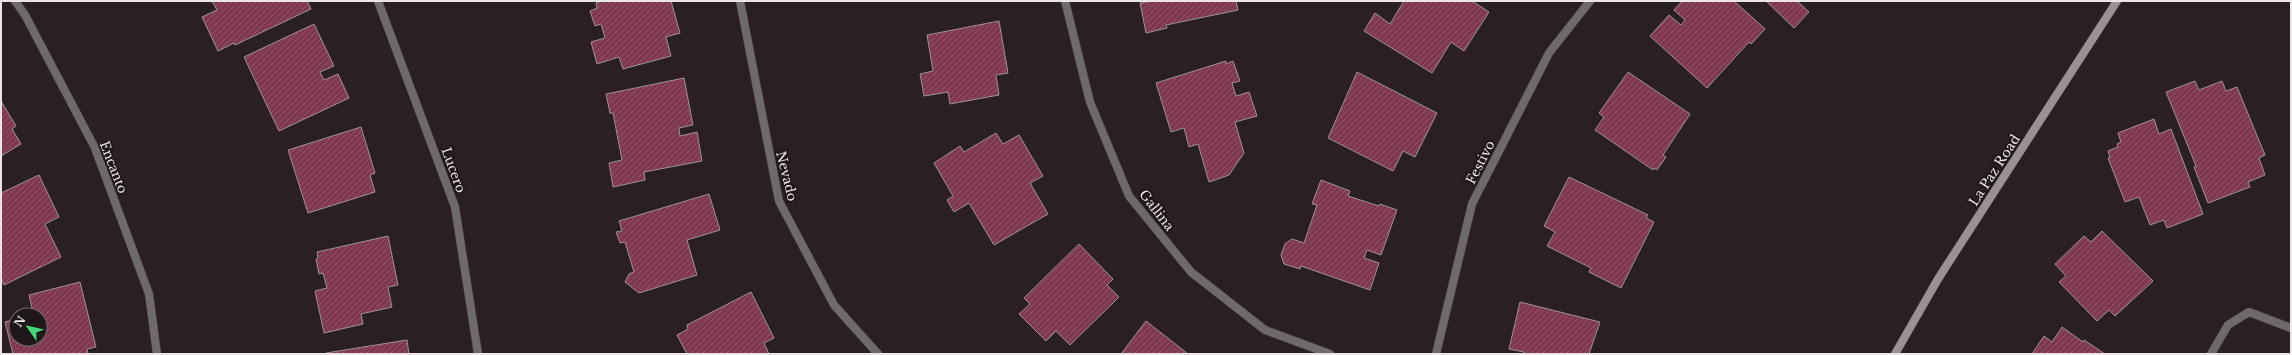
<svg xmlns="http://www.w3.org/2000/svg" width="2292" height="355" font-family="'Libre Baskerville',serif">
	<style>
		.building { fill: url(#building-hatch); stroke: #9e9295 }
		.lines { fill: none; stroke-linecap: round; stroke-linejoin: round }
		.street-casing { stroke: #453c3e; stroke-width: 9 }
		.secondary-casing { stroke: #453c3e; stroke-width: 9 }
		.street { stroke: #6f696a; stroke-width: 8 }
		.secondary { stroke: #999193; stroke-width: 8 }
		.labels { text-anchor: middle; stroke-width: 4; stroke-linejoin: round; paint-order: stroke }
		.street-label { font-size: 13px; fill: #ebe5e6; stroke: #201719 }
	</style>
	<defs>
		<pattern id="building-hatch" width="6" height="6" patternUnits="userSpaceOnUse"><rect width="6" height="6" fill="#7f384f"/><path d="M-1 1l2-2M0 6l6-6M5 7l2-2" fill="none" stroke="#915568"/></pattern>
	</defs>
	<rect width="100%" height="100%" fill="#2a2023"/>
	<path class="building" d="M 212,1 L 307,1 L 311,9 L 235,45 L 234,43 L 218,51 L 202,17 L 217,10 Z
		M 602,1 L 671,1 L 680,33 L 666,37 L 671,56 L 623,69 L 619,57 L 597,64 L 591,42 L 605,38 L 601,24 L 595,26 L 590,11 L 597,8 L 596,3 Z
		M 1152,1 L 1236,1 L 1238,10 L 1166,25 L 1167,28 L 1146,33 L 1140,3 Z
		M 1404,1 L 1472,1 L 1489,12 L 1464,51 L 1451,42 L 1432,73 L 1364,31 L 1375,13 L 1390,24 Z
		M 1682,1 L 1734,1 L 1765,29 L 1751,44 L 1749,42 L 1707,88 L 1650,36 L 1669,15 L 1681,25 L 1685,20 L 1674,10 Z
		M 1766,1 L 1797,1 L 1809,12 L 1794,28 Z
		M 999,21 L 1008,73 L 996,75 L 999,95 L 950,104 L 948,92 L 924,96 L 920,74 L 933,71 L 927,35 Z
		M 314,24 L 334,66 L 320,72 L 324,80 L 338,74 L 349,98 L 279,131 L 244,57 Z
		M 1226,61 L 1226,64 L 1233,61 L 1240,81 L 1232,83 L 1236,96 L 1249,92 L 1257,116 L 1235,122 L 1244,153 L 1229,175 L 1209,182 L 1198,144 L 1189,147 L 1184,128 L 1171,132 L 1156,83 Z
		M 1357,72 L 1437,113 L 1415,157 L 1403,151 L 1393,171 L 1328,138 Z
		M 1628,72 L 1690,114 L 1663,155 L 1666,157 L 1657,170 L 1654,168 L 1653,170 L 1595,130 L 1604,117 L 1599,113 Z
		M 684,78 L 693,125 L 679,128 L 680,136 L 697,132 L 702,161 L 644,172 L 645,180 L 613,187 L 609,163 L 622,160 L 613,113 L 610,113 L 606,94 Z
		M 2195,81 L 2199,90 L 2222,81 L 2226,91 L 2237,87 L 2265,155 L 2259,158 L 2265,175 L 2248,182 L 2250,187 L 2208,203 L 2194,167 L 2196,166 L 2166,92 Z
		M 1,101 L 16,126 L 12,129 L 21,144 L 1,156 Z
		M 2154,119 L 2159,134 L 2171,129 L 2203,214 L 2167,228 L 2164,220 L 2150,225 L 2139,197 L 2125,202 L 2108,158 L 2110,157 L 2108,151 L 2118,147 L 2117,144 L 2121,142 L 2118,133 Z
		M 361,127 L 375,173 L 370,175 L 375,192 L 308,213 L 288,150 Z
		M 996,133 L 1003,144 L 1019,135 L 1043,176 L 1030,183 L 1048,214 L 994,245 L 969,203 L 954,212 L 947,200 L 953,196 L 934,163 L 960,146 L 964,152 Z
		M 39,175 L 59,217 L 45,224 L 61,257 L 4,285 L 1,278 L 1,193 Z
		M 1569,177 L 1648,215 L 1646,218 L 1654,222 L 1621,288 L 1589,272 L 1591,268 L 1547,246 L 1555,232 L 1544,226 Z
		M 1321,180 L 1350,191 L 1348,196 L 1379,206 L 1380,204 L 1397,210 L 1381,255 L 1367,250 L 1364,258 L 1379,263 L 1370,290 L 1301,266 L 1300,269 L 1284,264 L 1281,255 L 1285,244 L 1292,239 L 1304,243 L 1317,205 L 1312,204 Z
		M 709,194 L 720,230 L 687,240 L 697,275 L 639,293 L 625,282 L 629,274 L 634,272 L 625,242 L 620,243 L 616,232 L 622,231 L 619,221 Z
		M 2102,231 L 2153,281 L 2115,316 L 2109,310 L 2097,321 L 2059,282 L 2066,276 L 2055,264 L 2084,236 L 2091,242 Z
		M 388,236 L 398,285 L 388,287 L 392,307 L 361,314 L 363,324 L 324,333 L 315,291 L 327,288 L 323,273 L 319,274 L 316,259 L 318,258 L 317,252 Z
		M 1079,244 L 1113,279 L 1107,285 L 1119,297 L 1070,345 L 1056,331 L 1046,341 L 1019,314 L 1030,304 L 1024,298 Z
		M 80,282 L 96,347 L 87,349 L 88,354 L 13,354 L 5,322 L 16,319 L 16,339 L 40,339 L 40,315 L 20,315 L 33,312 L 29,295 Z
		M 751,292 L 774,338 L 764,343 L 769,354 L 687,354 L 677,335 L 688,329 L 687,325 Z
		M 1520,302 L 1600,322 L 1589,354 L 1524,354 L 1524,352 L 1509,349 Z
		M 1146,321 L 1188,354 L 1121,354 Z
		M 2062,327 L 2083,342 L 2084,340 L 2105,354 L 2032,354 L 2044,336 L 2052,342 Z
		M 407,340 L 409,354 L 326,354 L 326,353 Z"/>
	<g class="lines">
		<defs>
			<path id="street" d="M 15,1 L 25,15 L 95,148 L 149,294 L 157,354
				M 378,1 L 455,207 L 478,354
				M 740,1 L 779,201 L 834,305 L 878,354
				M 1065,1 L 1090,102 L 1129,196 L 1191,272 L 1265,330 L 1330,354
				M 1436,354 L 1472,204 L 1549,53 L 1590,1
				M 2211,354 L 2228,325 L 2249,312 L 2291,328"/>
			<path id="secondary" d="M 1895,354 L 1938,279 L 2117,1"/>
		</defs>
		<use href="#street" class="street-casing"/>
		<use href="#secondary" class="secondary-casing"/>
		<use href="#street" class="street"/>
		<use href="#secondary" class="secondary"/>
	</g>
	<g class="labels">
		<g class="street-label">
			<text transform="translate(1480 162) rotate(-63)" y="5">Festivo</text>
			<text transform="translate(114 167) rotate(69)" y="5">Encanto</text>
			<text transform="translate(454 170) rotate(70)" y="5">Lucero</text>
			<text transform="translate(1994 170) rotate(-57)" y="5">La Paz Road</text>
			<text transform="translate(787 176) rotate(76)" y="5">Nevado</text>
			<text transform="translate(1157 210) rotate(52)" y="5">Gallina</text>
		</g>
	</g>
	<rect width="2292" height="355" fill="none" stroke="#ebe5e6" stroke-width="4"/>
	<g transform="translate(28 327) rotate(304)"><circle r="19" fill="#201719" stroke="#71696b"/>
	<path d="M0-3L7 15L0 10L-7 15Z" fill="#45d77a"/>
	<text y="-6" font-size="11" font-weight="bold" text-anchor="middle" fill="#ebe5e6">N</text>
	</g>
</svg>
